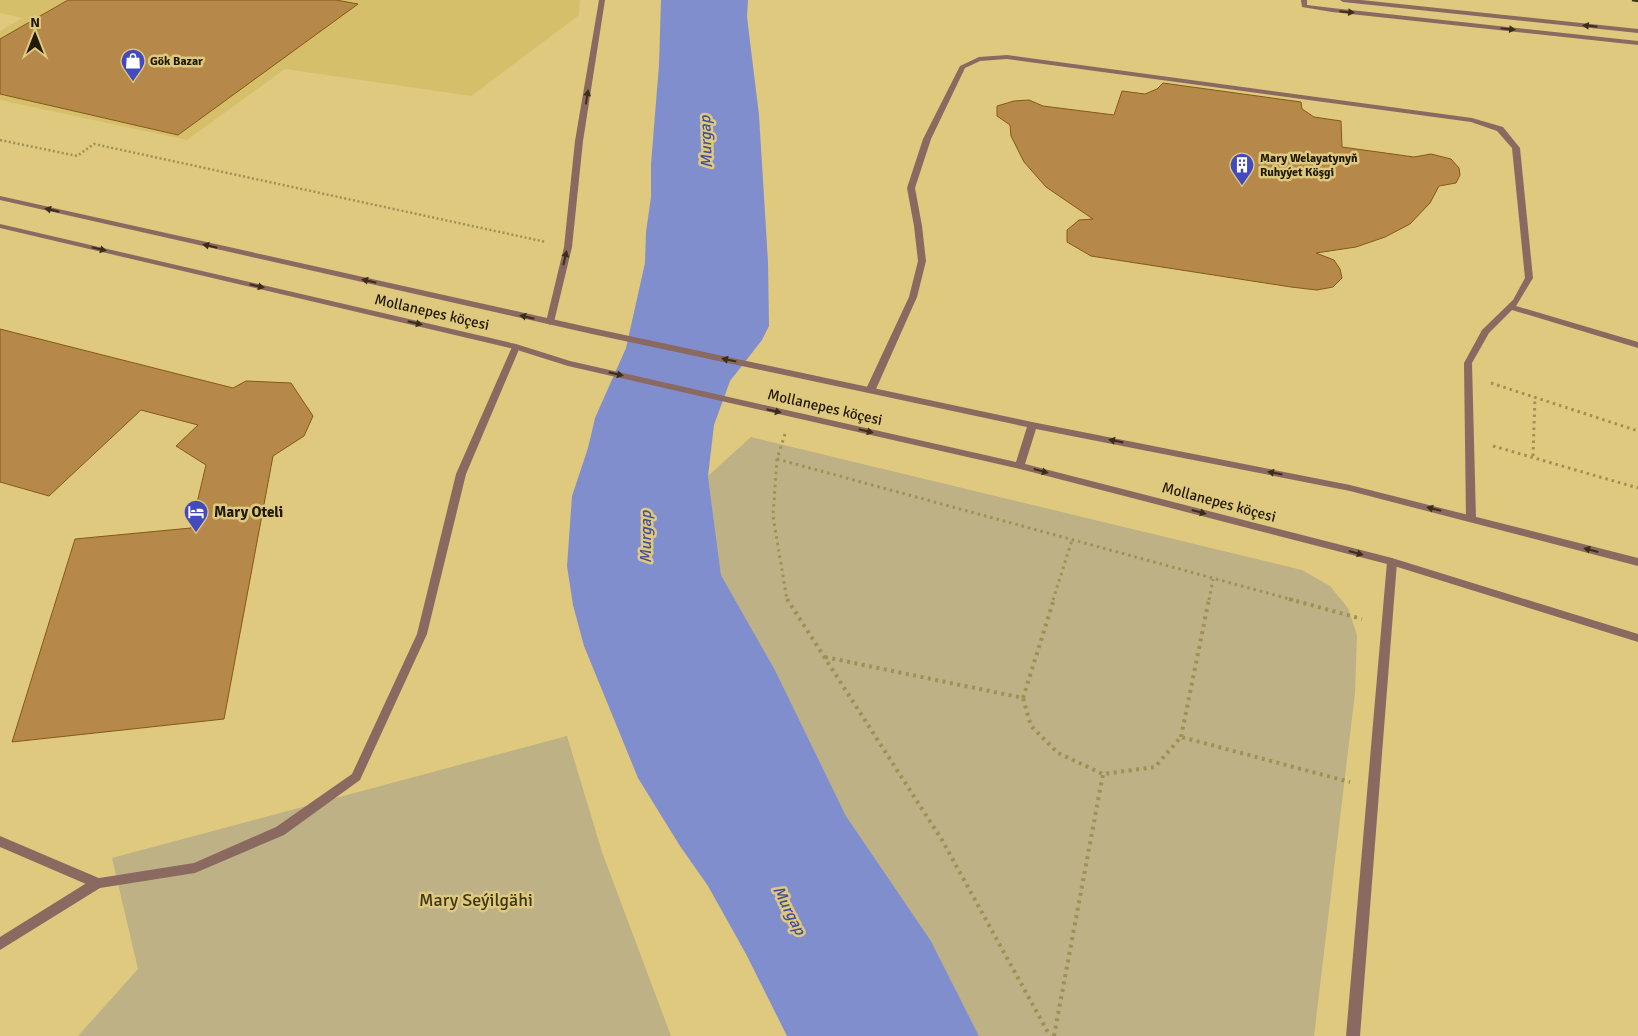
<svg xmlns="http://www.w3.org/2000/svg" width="1638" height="1036" font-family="Signika,sans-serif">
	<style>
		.built { fill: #d6bf6b }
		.green { fill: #bdb185 }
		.water { fill: #818ece }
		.building { fill: #b6894a; stroke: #845a14 }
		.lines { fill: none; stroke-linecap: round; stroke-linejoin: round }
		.path-far2 { stroke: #a19055; stroke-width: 2.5; stroke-dasharray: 2 2.5; stroke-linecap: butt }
		.path-far1 { stroke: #a19055; stroke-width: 3; stroke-dasharray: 2.5 4; stroke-linecap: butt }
		.path { stroke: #a19055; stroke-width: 4; stroke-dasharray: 3 4.5; stroke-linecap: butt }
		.service { fill: #8a6961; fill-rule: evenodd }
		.minor { fill: #8a6961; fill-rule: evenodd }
		.tertiary { fill: #8a6961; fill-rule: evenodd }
		.rail { stroke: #3e3413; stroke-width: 2.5; stroke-dasharray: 8 4; stroke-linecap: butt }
		.oneway { fill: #3b2d18 }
		.labels { text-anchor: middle; stroke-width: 5; stroke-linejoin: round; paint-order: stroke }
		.far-poi-label { font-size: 12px; font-weight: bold; fill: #211900; stroke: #dec97e; text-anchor: start }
		.street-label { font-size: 15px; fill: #211900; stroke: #dec97e }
		.poi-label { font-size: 15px; font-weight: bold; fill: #211900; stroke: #dec97e; text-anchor: start }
		.water-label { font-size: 16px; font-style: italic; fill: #434e9c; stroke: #dec97e }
		.near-park-label { font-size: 18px; fill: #3e3615; stroke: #dec97e }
	</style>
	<rect width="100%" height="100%" fill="#dec97e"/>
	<path class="built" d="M 0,0 L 580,0 L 579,15 L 471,96 L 285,69 L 187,140 L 0,100 L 0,31 L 22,18 L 0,13 Z"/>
	<path class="green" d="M 751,437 L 1302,570 L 1330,586 L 1348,608 L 1357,635 L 1355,693 L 1314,1036 L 979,1036 L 931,941 L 846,816 L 775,670 L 721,575 L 708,476 Z
		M 567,736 L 602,852 L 671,1036 L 78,1036 L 138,969 L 112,858 Z"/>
	<path class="water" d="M 661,0 L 748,0 L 747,17 L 759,115 L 768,262 L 769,326 L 762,340 L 730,381 L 714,425 L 708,476 L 721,575 L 775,670 L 846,816 L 931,941 L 979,1036 L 787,1036 L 746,954 L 708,886 L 680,846 L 638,778 L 584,646 L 573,605 L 567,566 L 572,496 L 588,448 L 595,418 L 626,348 L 645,263 L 646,232 L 651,197 L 651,164 L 659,65 Z"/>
	<path class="building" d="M 68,0 L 336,0 L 358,4 L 178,135 L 0,94 L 0,39 Z
		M 1163,83 L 1301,102 L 1302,109 L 1314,117 L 1341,121 L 1342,147 L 1414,157 L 1431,154 L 1451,159 L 1459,168 L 1460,175 L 1456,183 L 1439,186 L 1430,203 L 1410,224 L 1385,237 L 1356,247 L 1316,253 L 1334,260 L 1340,269 L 1342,278 L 1333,287 L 1317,290 L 1291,287 L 1091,256 L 1067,242 L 1067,230 L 1079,220 L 1093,219 L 1046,187 L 1024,162 L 1011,136 L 1010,125 L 997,116 L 997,106 L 1014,101 L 1029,100 L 1043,106 L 1114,115 L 1122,91 L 1145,94 L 1157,89 Z
		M 0,329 L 233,388 L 246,381 L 291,383 L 313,416 L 304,436 L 273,456 L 224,719 L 12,742 L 75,539 L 191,528 L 206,465 L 176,446 L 198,425 L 141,410 L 49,496 L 0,482 Z"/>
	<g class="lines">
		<path class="path-far2" d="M 0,140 L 77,156 L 94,144 L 546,242"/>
		<path class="path-far1" d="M 1491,383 L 1638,431
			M 785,434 L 777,459 L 773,516 L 787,600
			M 1493,446 L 1638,488
			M 1533,456 L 1535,397
			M 777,459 L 1293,600
			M 1053,600 L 1072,540
			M 1209,600 L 1213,579"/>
		<path class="path" d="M 787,599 L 942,840 L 1050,1036
			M 1289,599 L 1362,619
			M 825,657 L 1023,698 L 1031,726 L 1058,753 L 1103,774 L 1155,767 L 1181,737 L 1350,782
			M 1023,698 L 1054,599
			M 1181,737 L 1209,599
			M 1054,1036 L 1103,774"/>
		<path class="service" d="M 1007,55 L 1472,118 L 1503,127 L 1520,148 L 1533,278 L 1516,306 L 1638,342 L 1638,348 L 1512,310 L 1489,333 L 1472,363 L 1476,519 L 1475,521 L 1467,521 L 1466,519 L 1464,363 L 1482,330 L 1513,300 L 1525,278 L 1512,148 L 1497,131 L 1471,122 L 1007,59 L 980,61 L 965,68 L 931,139 L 915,188 L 922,226 L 926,261 L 917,297 L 876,389 L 874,391 L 868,391 L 866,389 L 909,297 L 918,261 L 914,226 L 907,188 L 923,139 L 960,66 L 979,57 Z
			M 516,344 L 520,347 L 466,474 L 427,634 L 360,780 L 284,835 L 195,873 L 100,888 L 0,950 L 0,937 L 93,879 L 194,863 L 276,827 L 352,774 L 417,634 L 456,474 L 512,347 Z
			M 1392,558 L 1397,562 L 1360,1036 L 1346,1036 L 1387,562 Z"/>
		<path class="minor" d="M 599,0 L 605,0 L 583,141 L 572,247 L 554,322 L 550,325 L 546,322 L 564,247 L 575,141 Z
			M 1301,0 L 1307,0 L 1307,5 L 1332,8 L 1638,41 L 1638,45 L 1332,12 L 1302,7 Z
			M 1340,0 L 1361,0 L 1638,29 L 1638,33 L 1343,2 Z
			M 0,836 L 101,879 L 103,883 L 101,887 L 97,888 L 93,887 L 0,847 Z"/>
		<path class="tertiary" d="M 0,196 L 592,328 L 1032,422 L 1350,485 L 1638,558 L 1638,566 L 1350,491 L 1036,429 L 1025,464 L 1392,558 L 1638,634 L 1638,642 L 1391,565 L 1020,469 L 568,366 L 514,349 L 0,228 L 0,224 L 516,344 L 570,361 L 1016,462 L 1027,427 L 592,334 L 0,200 Z"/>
		<path class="rail" d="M 1632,0 L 1638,1"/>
	</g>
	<defs><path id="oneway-solid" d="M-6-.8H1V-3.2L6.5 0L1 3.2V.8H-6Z" transform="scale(1.25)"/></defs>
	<g class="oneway">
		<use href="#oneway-solid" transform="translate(1347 12) rotate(6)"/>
		<use href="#oneway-solid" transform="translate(1590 26) rotate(-174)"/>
		<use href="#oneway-solid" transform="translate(1508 29) rotate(6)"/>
		<use href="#oneway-solid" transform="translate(587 97) rotate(-81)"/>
		<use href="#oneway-solid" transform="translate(52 210) rotate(-167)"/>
		<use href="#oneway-solid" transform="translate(210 246) rotate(-167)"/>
		<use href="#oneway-solid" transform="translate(99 249) rotate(13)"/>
		<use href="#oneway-solid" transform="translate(565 258) rotate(-77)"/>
		<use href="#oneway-solid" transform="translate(369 281) rotate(-167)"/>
		<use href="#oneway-solid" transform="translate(257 286) rotate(13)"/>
		<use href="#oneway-solid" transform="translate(527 317) rotate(-167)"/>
		<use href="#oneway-solid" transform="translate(415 323) rotate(13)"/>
		<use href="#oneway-solid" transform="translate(729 360) rotate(-168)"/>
		<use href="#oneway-solid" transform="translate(616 374) rotate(13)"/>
		<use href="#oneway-solid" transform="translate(774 411) rotate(13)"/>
		<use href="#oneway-solid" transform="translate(866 431) rotate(13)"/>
		<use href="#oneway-solid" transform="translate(1116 441) rotate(-169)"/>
		<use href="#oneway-solid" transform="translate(1041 471) rotate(15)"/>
		<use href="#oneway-solid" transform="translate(1275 473) rotate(-169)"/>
		<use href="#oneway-solid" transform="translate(1434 509) rotate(-166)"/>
		<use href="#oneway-solid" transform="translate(1199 512) rotate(15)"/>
		<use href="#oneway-solid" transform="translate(1591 550) rotate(-165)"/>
		<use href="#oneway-solid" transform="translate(1356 553) rotate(15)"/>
	</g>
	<defs>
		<symbol id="shop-pin" viewBox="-11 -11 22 30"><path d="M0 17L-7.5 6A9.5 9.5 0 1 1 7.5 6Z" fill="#434abf" stroke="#dec97e"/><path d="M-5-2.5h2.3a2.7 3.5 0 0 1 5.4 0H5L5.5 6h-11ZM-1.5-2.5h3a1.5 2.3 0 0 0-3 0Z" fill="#fff"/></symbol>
		<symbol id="building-pin" viewBox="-11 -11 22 30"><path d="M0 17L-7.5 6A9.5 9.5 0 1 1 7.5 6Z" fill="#434abf" stroke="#dec97e"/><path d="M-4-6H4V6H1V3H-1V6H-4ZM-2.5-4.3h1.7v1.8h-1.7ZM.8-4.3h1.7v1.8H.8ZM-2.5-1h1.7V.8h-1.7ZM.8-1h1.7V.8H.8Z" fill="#fff"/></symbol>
		<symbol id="hotel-pin" viewBox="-11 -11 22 30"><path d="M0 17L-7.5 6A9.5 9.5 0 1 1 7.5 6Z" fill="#434abf" stroke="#dec97e"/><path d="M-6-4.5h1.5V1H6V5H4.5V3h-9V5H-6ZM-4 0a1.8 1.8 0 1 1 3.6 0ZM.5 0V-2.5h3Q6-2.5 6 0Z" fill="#fff"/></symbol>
	</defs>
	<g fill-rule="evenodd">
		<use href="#shop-pin" x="119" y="47" width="28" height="38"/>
		<use href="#building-pin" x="1228" y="151" width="28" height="38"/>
		<use href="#hotel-pin" x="182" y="498" width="28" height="38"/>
	</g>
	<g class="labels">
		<g class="far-poi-label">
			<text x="150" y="65">Gök Bazar</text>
			<text x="1260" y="162">Mary Welayatynyň<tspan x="1260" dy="14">Ruhyýet Köşgi</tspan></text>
		</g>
		<g class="street-label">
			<text transform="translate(432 312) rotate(13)" y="5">Mollanepes köçesi</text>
			<text transform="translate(825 407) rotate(13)" y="5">Mollanepes köçesi</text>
			<text transform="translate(1219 502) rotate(15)" y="5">Mollanepes köçesi</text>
		</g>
		<g class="poi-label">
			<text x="214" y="517">Mary Oteli</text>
		</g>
		<g class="water-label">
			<text transform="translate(705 142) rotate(-92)" y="6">Murgap</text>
			<text transform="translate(645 537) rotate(-90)" y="6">Murgap</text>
			<text transform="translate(790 910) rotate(63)" y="6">Murgap</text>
		</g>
		<g class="near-park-label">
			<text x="476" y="906">Mary Seýilgähi</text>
		</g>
	</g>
	<g transform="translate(35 35)" stroke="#dec97e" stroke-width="4" paint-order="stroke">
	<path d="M0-4L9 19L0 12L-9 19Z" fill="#211900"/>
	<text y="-8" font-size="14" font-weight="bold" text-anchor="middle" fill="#211900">N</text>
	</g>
</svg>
